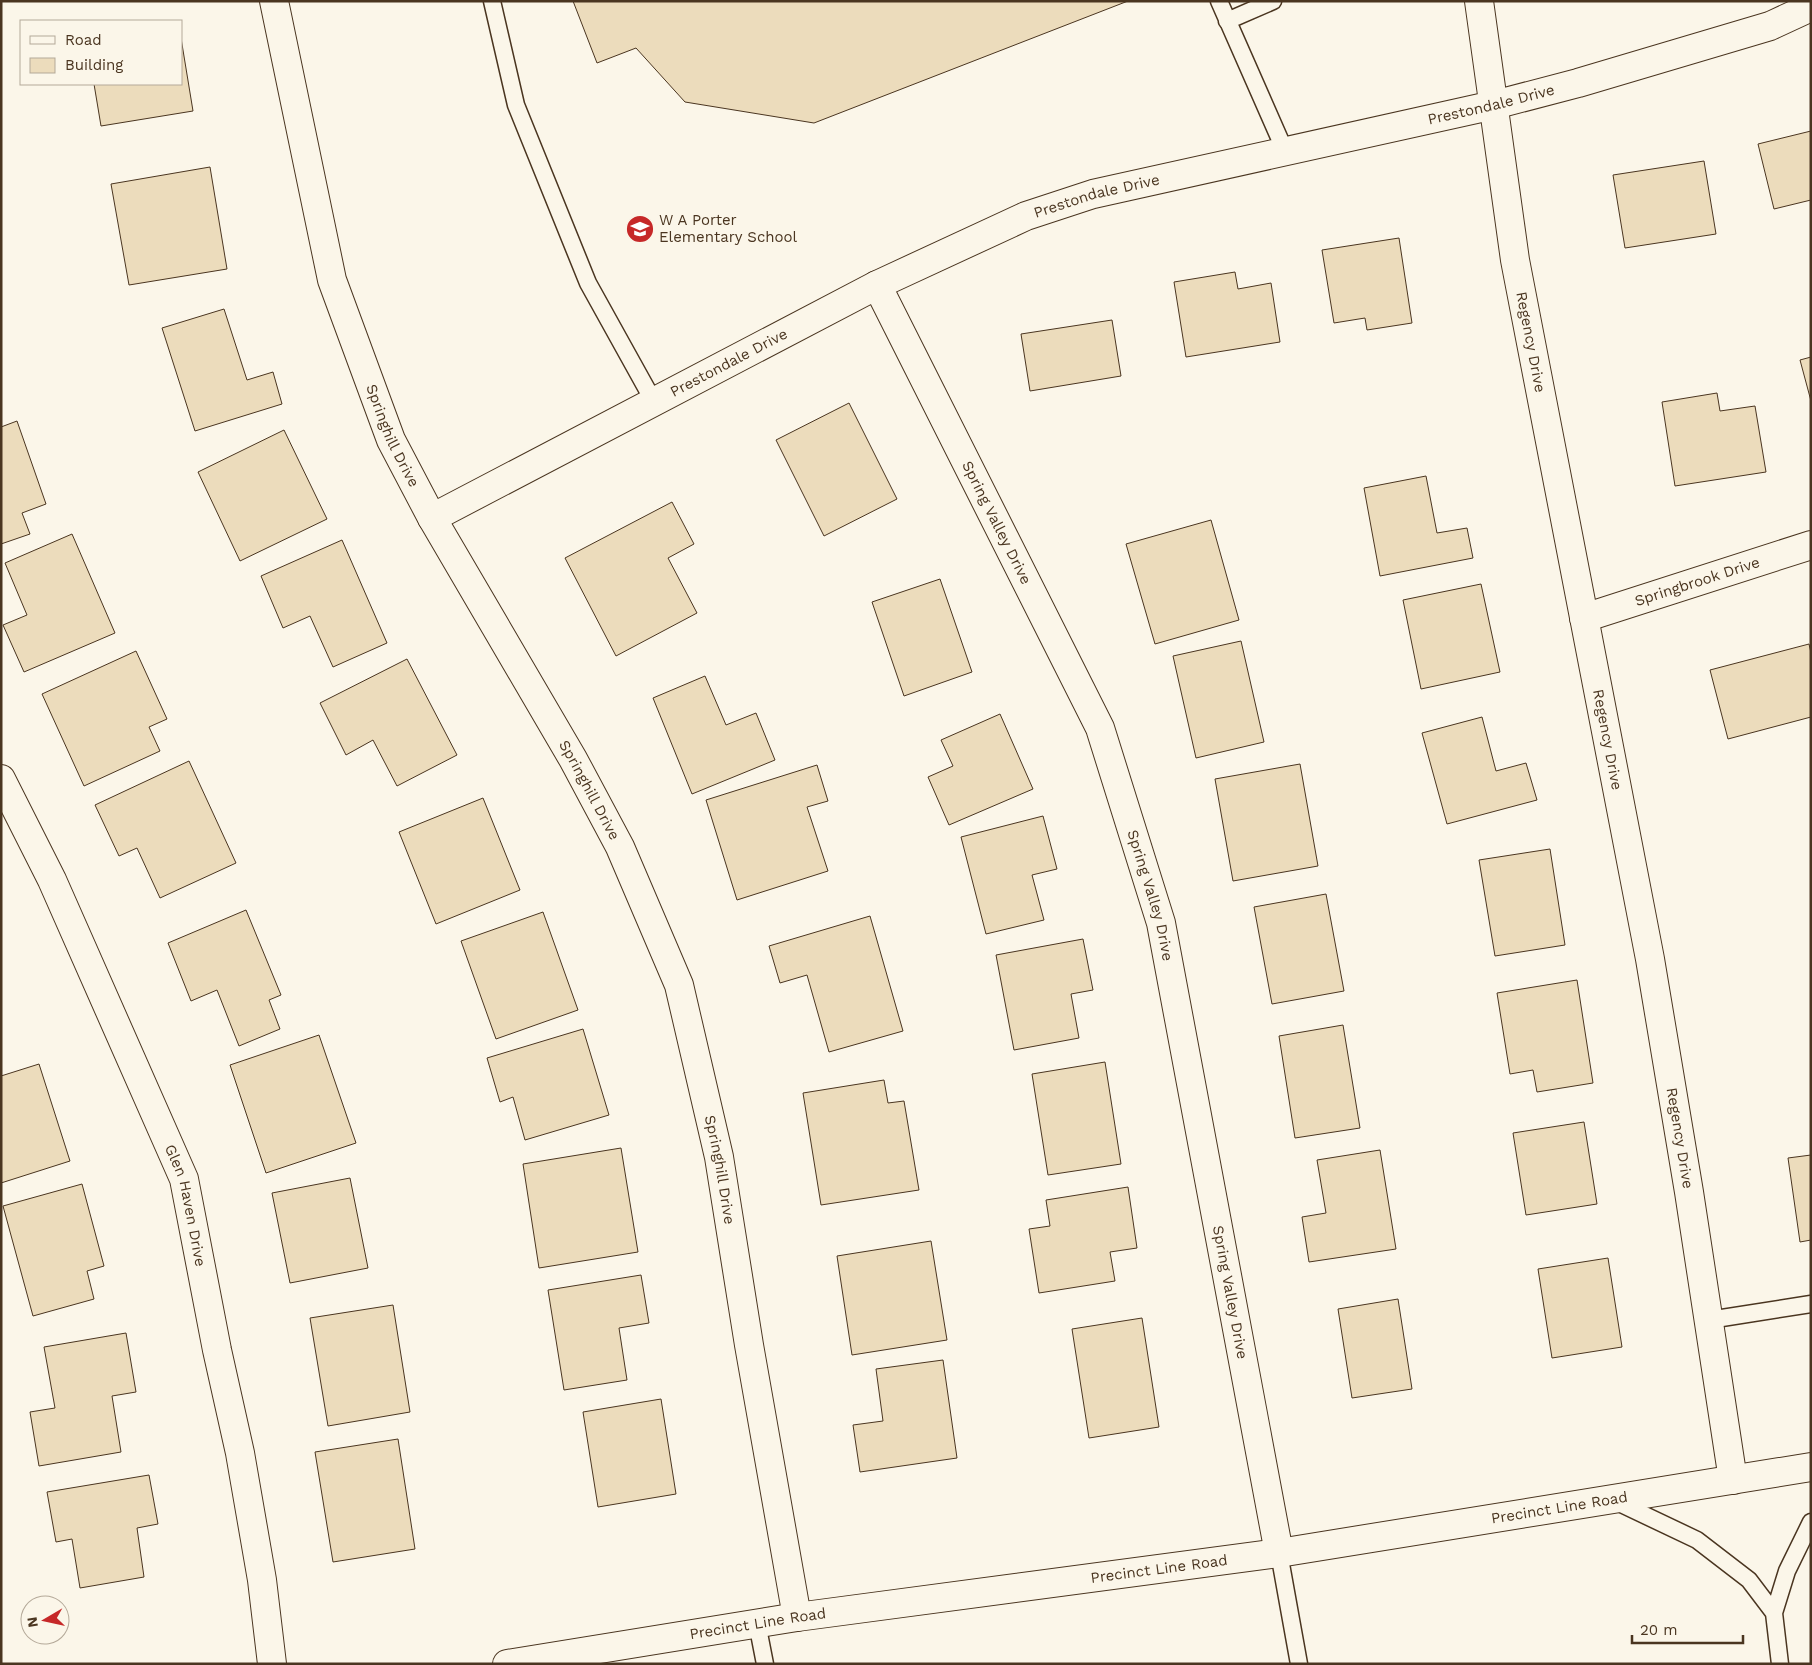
<svg xmlns="http://www.w3.org/2000/svg" width="1812" height="1665" font-family="'Work Sans',sans-serif">
	<style>
		.building { fill: #ecdcbc; stroke: #4a3520 }
		.lines { fill: none; stroke-linecap: round; stroke-linejoin: round }
		.lane-casing { stroke: #4a3520; stroke-width: 19 }
		.street-casing { stroke: #4a3520; stroke-width: 30 }
		.primary-casing { stroke: #4a3520; stroke-width: 30 }
		.lane { stroke: #fbf6e9; stroke-width: 16 }
		.street { stroke: #fbf6e9; stroke-width: 28 }
		.primary { stroke: #fbf6e9; stroke-width: 28 }
		.labels { text-anchor: middle; stroke-width: 4; stroke-linejoin: round; paint-order: stroke }
		.street-label { font-size: 15px; fill: #4a3520; stroke: #fbf6e9 }
		.poi-label { font-size: 15px; fill: #4a3520; stroke: #fbf6e9; text-anchor: start }
	</style>
	<rect width="100%" height="100%" fill="#fbf6e9"/>
	<path class="building" d="M 573,1 L 1128,1 L 814,123 L 685,102 L 636,48 L 597,63 Z
		M 181,38 L 193,111 L 101,126 L 94,84 L 181,84 Z
		M 1811,131 L 1811,200 L 1774,209 L 1758,144 Z
		M 1704,161 L 1716,234 L 1625,248 L 1613,175 Z
		M 210,167 L 227,269 L 129,285 L 111,184 Z
		M 1399,238 L 1412,323 L 1367,330 L 1365,318 L 1334,323 L 1322,250 Z
		M 1235,272 L 1238,289 L 1271,283 L 1280,342 L 1186,357 L 1174,282 Z
		M 224,309 L 247,380 L 273,372 L 282,404 L 195,431 L 162,328 Z
		M 1112,320 L 1121,376 L 1030,391 L 1021,334 Z
		M 1811,357 L 1811,401 L 1800,360 Z
		M 1717,393 L 1720,411 L 1755,406 L 1766,472 L 1675,486 L 1662,402 Z
		M 849,403 L 897,499 L 824,536 L 776,440 Z
		M 17,421 L 46,504 L 22,513 L 30,534 L 1,544 L 1,427 Z
		M 284,430 L 327,519 L 240,561 L 198,472 Z
		M 1426,476 L 1437,533 L 1467,528 L 1473,558 L 1380,576 L 1364,488 Z
		M 672,502 L 694,544 L 668,558 L 697,613 L 616,656 L 565,558 Z
		M 1211,520 L 1239,620 L 1155,644 L 1126,544 Z
		M 72,534 L 115,633 L 24,672 L 3,625 L 27,615 L 5,563 Z
		M 342,540 L 387,643 L 333,667 L 310,616 L 283,628 L 261,576 Z
		M 940,579 L 972,672 L 904,696 L 872,602 Z
		M 1481,584 L 1500,672 L 1421,689 L 1403,600 Z
		M 1241,641 L 1264,742 L 1196,758 L 1173,656 Z
		M 1809,644 L 1811,653 L 1811,717 L 1728,739 L 1710,670 Z
		M 136,651 L 167,719 L 149,727 L 160,751 L 84,786 L 42,694 Z
		M 407,659 L 457,755 L 397,786 L 373,740 L 346,755 L 320,703 Z
		M 705,676 L 726,725 L 756,713 L 775,760 L 692,794 L 653,698 Z
		M 1000,714 L 1033,789 L 949,825 L 928,777 L 953,766 L 941,740 Z
		M 1482,717 L 1496,771 L 1526,763 L 1537,800 L 1447,824 L 1422,733 Z
		M 189,761 L 236,863 L 160,898 L 137,848 L 119,856 L 95,805 Z
		M 1300,764 L 1318,866 L 1233,881 L 1215,779 Z
		M 817,765 L 828,801 L 807,807 L 828,871 L 737,900 L 706,800 Z
		M 483,798 L 520,890 L 436,924 L 399,832 Z
		M 1043,816 L 1057,869 L 1032,875 L 1044,920 L 986,934 L 961,837 Z
		M 1550,849 L 1565,945 L 1495,956 L 1479,860 Z
		M 1326,894 L 1344,991 L 1272,1004 L 1254,907 Z
		M 246,910 L 281,995 L 269,1000 L 280,1029 L 239,1046 L 217,990 L 191,1001 L 168,943 Z
		M 543,912 L 578,1010 L 496,1039 L 461,941 Z
		M 870,916 L 903,1031 L 829,1052 L 807,975 L 780,983 L 769,946 Z
		M 1083,939 L 1093,990 L 1071,994 L 1079,1038 L 1014,1050 L 996,955 Z
		M 1577,980 L 1593,1083 L 1537,1092 L 1533,1070 L 1510,1074 L 1497,993 Z
		M 1343,1025 L 1360,1128 L 1295,1138 L 1279,1036 Z
		M 583,1029 L 609,1115 L 525,1140 L 513,1097 L 500,1102 L 487,1058 Z
		M 319,1035 L 356,1143 L 266,1173 L 230,1065 Z
		M 1105,1062 L 1121,1164 L 1048,1175 L 1032,1074 Z
		M 39,1064 L 70,1161 L 1,1183 L 1,1076 Z
		M 884,1080 L 888,1103 L 904,1101 L 919,1190 L 821,1205 L 803,1093 Z
		M 1584,1122 L 1597,1204 L 1526,1215 L 1513,1133 Z
		M 621,1148 L 638,1252 L 539,1268 L 523,1164 Z
		M 1380,1150 L 1396,1249 L 1309,1262 L 1302,1217 L 1326,1213 L 1317,1160 Z
		M 1811,1155 L 1811,1240 L 1800,1242 L 1788,1158 Z
		M 350,1178 L 368,1268 L 290,1283 L 272,1193 Z
		M 82,1184 L 104,1266 L 87,1271 L 94,1299 L 33,1316 L 3,1206 Z
		M 1128,1187 L 1137,1248 L 1110,1252 L 1115,1281 L 1039,1293 L 1029,1229 L 1050,1226 L 1046,1200 Z
		M 931,1241 L 947,1340 L 852,1355 L 837,1256 Z
		M 1608,1258 L 1622,1347 L 1552,1358 L 1538,1269 Z
		M 641,1275 L 649,1323 L 619,1328 L 627,1380 L 564,1390 L 548,1290 Z
		M 1398,1299 L 1412,1389 L 1352,1398 L 1338,1309 Z
		M 393,1305 L 410,1412 L 328,1426 L 310,1318 Z
		M 1142,1318 L 1159,1427 L 1089,1438 L 1072,1329 Z
		M 126,1333 L 136,1392 L 112,1396 L 121,1452 L 39,1466 L 30,1412 L 55,1408 L 44,1347 Z
		M 943,1360 L 957,1458 L 860,1472 L 853,1425 L 883,1421 L 876,1369 Z
		M 661,1399 L 676,1494 L 598,1507 L 583,1412 Z
		M 398,1439 L 415,1549 L 333,1562 L 315,1452 Z
		M 149,1475 L 158,1524 L 137,1528 L 144,1577 L 80,1588 L 72,1539 L 56,1542 L 47,1492 Z"/>
	<g class="lines">
		<defs>
			<path id="lane" d="M 492,1 L 516,105 L 588,283 L 654,402
				M 1219,1 L 1285,151
				M 1227,21 L 1273,1
				M 1709,1320 L 1811,1304
				M 1615,1501 L 1697,1540 L 1749,1580 L 1774,1613
				M 1279,1553 L 1299,1664
				M 757,1623 L 765,1664
				M 1780,1664 L 1774,1613 L 1787,1571 L 1811,1522"/>
			<g id="street">
				<path id="s1" d="M 274,1 L 332,280 L 391,440 L 432,518 L 573,759 L 620,847 L 679,985 L 719,1157 L 749,1345 L 797,1617"/>
				<path id="s2" d="M 1479,1 L 1515,260 L 1650,959 L 1689,1192 L 1733,1480"/>
				<path id="s3" d="M 877,285 L 1100,728 L 1161,923 L 1279,1553"/>
				<path id="s4" d="M 432,518 L 877,285 L 1026,216 L 1093,194 L 1494,105 L 1578,83 L 1770,26 L 1811,7"/>
				<path id="s5" d="M 1584,618 L 1811,545"/>
				<path id="s6" d="M 1,779 L 52,880 L 184,1179 L 217,1350 L 240,1453 L 262,1580 L 272,1664"/>
			</g>
			<g id="primary">
				<path id="s7" d="M 507,1664 L 797,1617 L 1279,1553 L 1811,1467"/>
			</g>
		</defs>
		<use href="#lane" class="lane-casing"/>
		<use href="#street" class="street-casing"/>
		<use href="#primary" class="primary-casing"/>
		<use href="#lane" class="lane"/>
		<use href="#street" class="street"/>
		<use href="#primary" class="primary"/>
	</g>
	<defs>
		<symbol id="school-disc" viewBox="-11 -11 22 22"><circle r="9.5" fill="#c62828" stroke="#fbf6e9"/><path d="M0-5L7-2L0 1L-7-2ZM-4 1L0 2.5L4 1V4Q0 6-4 4Z" fill="#fff"/></symbol>
	</defs>
	<g fill-rule="evenodd">
		<use href="#school-disc" x="624" y="213" width="32" height="32"/>
	</g>
	<g class="labels">
		<g class="street-label">
			<text dy="5" stroke="none"><textPath href="#s4" startOffset="1145">Prestondale Drive</textPath></text>
			<text dy="5" stroke="none"><textPath href="#s4" startOffset="740">Prestondale Drive</textPath></text>
			<text dy="5" stroke="none"><textPath href="#s2" startOffset="345">Regency Drive</textPath></text>
			<text dy="5" stroke="none"><textPath href="#s4" startOffset="335">Prestondale Drive</textPath></text>
			<text dy="5" stroke="none"><textPath href="#s1" startOffset="452">Springhill Drive</textPath></text>
			<text dy="5" stroke="none"><textPath href="#s3" startOffset="266">Spring Valley Drive</textPath></text>
			<text dy="5" stroke="none"><textPath href="#s5" startOffset="119">Springbrook Drive</textPath></text>
			<text dy="5" stroke="none"><textPath href="#s2" startOffset="750">Regency Drive</textPath></text>
			<text dy="5" stroke="none"><textPath href="#s1" startOffset="858">Springhill Drive</textPath></text>
			<text dy="5" stroke="none"><textPath href="#s3" startOffset="671">Spring Valley Drive</textPath></text>
			<text dy="5" stroke="none"><textPath href="#s2" startOffset="1155">Regency Drive</textPath></text>
			<text dy="5" stroke="none"><textPath href="#s1" startOffset="1262">Springhill Drive</textPath></text>
			<text dy="5" stroke="none"><textPath href="#s6" startOffset="466">Glen Haven Drive</textPath></text>
			<text dy="5" stroke="none"><textPath href="#s3" startOffset="1076">Spring Valley Drive</textPath></text>
			<text dy="5" stroke="none"><textPath href="#s7" startOffset="1064">Precinct Line Road</textPath></text>
			<text dy="5" stroke="none"><textPath href="#s7" startOffset="659">Precinct Line Road</textPath></text>
			<text dy="5" stroke="none"><textPath href="#s7" startOffset="254">Precinct Line Road</textPath></text>
		</g>
		<g class="poi-label">
			<text x="659" y="225">W A Porter<tspan x="659" dy="17">Elementary School</tspan></text>
		</g>
	</g>
	<rect width="1812" height="1665" fill="none" stroke="#4a3520" stroke-width="5"/>
	<rect x="20" y="20" width="162" height="65" fill="#fbf6e9" stroke="#b4a999"/>
	<rect x="30" y="36" width="25" height="8" fill="#fbf6e9" stroke="#b4a999"/>
	<text x="65" y="45" font-size="15" fill="#4a3520">Road</text>
	<rect x="30" y="58" width="25" height="15" fill="#ecdcbc" stroke="#b4a999"/>
	<text x="65" y="70" font-size="15" fill="#4a3520">Building</text>
	<g transform="translate(45 1620) rotate(261)"><circle r="24" fill="#fbf6e9" stroke="#b4a999"/>
	<path d="M0-4L9 19L0 12L-9 19Z" fill="#c62828"/>
	<text y="-8" font-size="14" font-weight="bold" text-anchor="middle" fill="#4a3520">N</text>
	</g>
	<path d="M1632 1635v8h111v-8" fill="none" stroke="#4a3520" stroke-width="2.5"/>
	<text x="1640" y="1635" font-size="15" fill="#4a3520" stroke="#fbf6e9" stroke-width="4" paint-order="stroke">20 m</text>
</svg>
